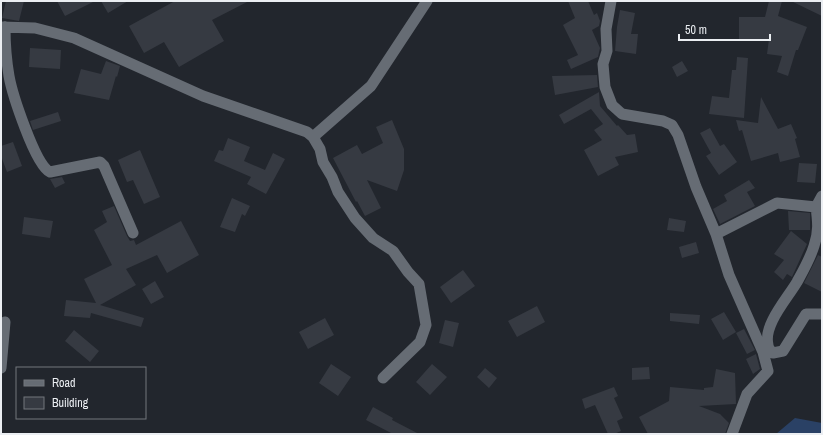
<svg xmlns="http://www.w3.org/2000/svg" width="823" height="435" font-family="'Archivo Narrow',sans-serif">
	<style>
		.green { fill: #2a4165 }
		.building { fill: #363a42 }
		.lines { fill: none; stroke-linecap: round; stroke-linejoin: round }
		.minor { stroke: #666c74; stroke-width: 11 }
	</style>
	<rect width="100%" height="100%" fill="#22262d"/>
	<path class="green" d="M 795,418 L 822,423 L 822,434 L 776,434 Z"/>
	<path class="building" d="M 6,1 L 24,1 L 19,21 L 2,18 Z
		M 57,1 L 95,1 L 65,16 Z
		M 101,1 L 128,1 L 108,13 Z
		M 175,1 L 249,1 L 212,20 L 224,41 L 179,67 L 164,42 L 144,53 L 129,26 Z
		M 568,1 L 588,1 L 594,15 L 597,13 L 600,21 L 599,26 L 592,30 L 600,48 L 598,57 L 571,69 L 567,60 L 578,55 L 563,25 L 575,18 Z
		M 769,1 L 782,1 L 778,16 L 807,27 L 798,50 L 796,50 L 788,76 L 777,72 L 782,56 L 767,54 L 769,39 L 739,40 L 739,17 L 765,17 Z
		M 791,1 L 822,1 L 822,16 Z
		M 620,10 L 635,13 L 631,34 L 638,34 L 636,54 L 615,51 L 617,27 Z
		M 30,48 L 61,50 L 60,69 L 29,67 Z
		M 737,57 L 748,58 L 744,118 L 709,114 L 712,96 L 729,98 L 732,70 L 736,70 Z
		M 106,61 L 120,66 L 117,77 L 116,76 L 109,100 L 74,93 L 81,69 L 101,74 Z
		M 682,61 L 688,71 L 677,77 L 672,67 Z
		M 597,75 L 598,87 L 555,95 L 552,76 Z
		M 599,92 L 600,106 L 617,126 L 618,125 L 627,135 L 635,134 L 638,152 L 615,157 L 619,165 L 598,176 L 584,150 L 602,140 L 594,130 L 603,124 L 591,109 L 564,124 L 559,115 Z
		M 761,97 L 778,129 L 791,124 L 797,138 L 795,139 L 800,157 L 780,162 L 778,153 L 751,161 L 742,130 L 739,131 L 736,120 L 758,123 Z
		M 58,112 L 61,121 L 33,130 L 30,121 Z
		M 392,120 L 404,149 L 404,170 L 397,191 L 367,180 L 381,208 L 365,216 L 357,201 L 356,202 L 333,158 L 357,145 L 362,154 L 383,143 L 376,127 Z
		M 710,128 L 720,146 L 724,144 L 737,162 L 719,175 L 706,156 L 711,153 L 700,133 Z
		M 228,138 L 250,147 L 244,161 L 265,170 L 273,153 L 285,159 L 266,194 L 247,184 L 251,177 L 214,161 L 219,150 L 223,151 Z
		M 13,142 L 22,166 L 7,172 L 1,156 L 1,146 Z
		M 140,150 L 160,197 L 144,204 L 133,180 L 127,182 L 118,160 Z
		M 799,163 L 817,164 L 815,183 L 797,182 Z
		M 62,177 L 65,183 L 55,188 L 50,179 Z
		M 749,180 L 755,188 L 747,192 L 755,206 L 720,224 L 713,209 L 727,201 L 724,195 Z
		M 232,198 L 250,206 L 245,216 L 242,214 L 235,232 L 220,227 Z
		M 114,206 L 127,236 L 130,241 L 134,240 L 136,245 L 181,221 L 199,255 L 167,273 L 157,255 L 126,269 L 136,285 L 100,305 L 144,318 L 141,327 L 91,313 L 90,318 L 64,316 L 66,300 L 96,303 L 84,279 L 112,265 L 94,230 L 107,222 L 102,211 Z
		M 788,211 L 810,213 L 810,230 L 789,230 Z
		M 24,217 L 53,221 L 50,238 L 22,234 Z
		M 669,218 L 686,221 L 684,232 L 667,230 Z
		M 791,231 L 807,244 L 792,277 L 787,274 L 783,280 L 774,272 L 784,260 L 774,254 Z
		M 696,242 L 699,253 L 682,258 L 679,247 Z
		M 818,255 L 822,257 L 822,292 L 804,283 Z
		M 463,270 L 475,286 L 451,303 L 440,287 Z
		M 155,281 L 164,297 L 151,304 L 142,289 Z
		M 537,306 L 545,322 L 517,337 L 508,321 Z
		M 724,312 L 736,332 L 723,340 L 711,319 Z
		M 670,313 L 700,315 L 699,324 L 670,321 Z
		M 325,318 L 334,335 L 308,349 L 299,332 Z
		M 445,320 L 459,323 L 453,347 L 439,343 Z
		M 744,329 L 755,350 L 747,354 L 736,333 Z
		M 74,330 L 99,351 L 90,362 L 65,341 Z
		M 756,354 L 760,369 L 753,374 L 746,359 Z
		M 331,364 L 351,377 L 338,396 L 319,383 Z
		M 432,364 L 447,377 L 430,395 L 416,382 Z
		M 649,367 L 650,379 L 632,380 L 632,368 Z
		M 485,368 L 497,378 L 489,388 L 477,377 Z
		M 716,369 L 735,373 L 736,404 L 699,406 L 720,414 L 729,423 L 725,434 L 648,434 L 639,417 L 669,401 L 670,387 L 704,390 L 704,388 L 713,387 Z
		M 614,387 L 618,396 L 614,398 L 623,418 L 617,421 L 621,431 L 614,434 L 608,434 L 595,405 L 585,409 L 582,399 Z
		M 373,407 L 393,418 L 392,420 L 419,434 L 393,434 L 366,420 Z"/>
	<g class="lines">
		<path class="minor" d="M 611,1 L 606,29 L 607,51 L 603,64 L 605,87 L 612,105 L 622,114 L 663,121 L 672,125 L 678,135 L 696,187 L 716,234 L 777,203 L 816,207 L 822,196
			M 1,27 L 35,28 L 74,38 L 203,96 L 307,132 L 313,137 L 320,149 L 323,162 L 332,177 L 338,192 L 355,218 L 373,238 L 393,251 L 408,272 L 419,284 L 426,325 L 420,342 L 383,378
			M 5,27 C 5,44 6,59 9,76 C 12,93 35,165 50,172 L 100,162 L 104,166 L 133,233
			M 313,137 L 371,86 L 427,1
			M 816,207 C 818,222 819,232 814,246 C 810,259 803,271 797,282 C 787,299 763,325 768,345 C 768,348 771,351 773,353 L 783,351 L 806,314 L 822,314
			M 716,234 L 729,275 L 763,352 L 768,371 L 747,394 L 732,434
			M 1,368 L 5,322"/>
	</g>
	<rect width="823" height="435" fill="none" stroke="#ebeef2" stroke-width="4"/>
	<rect x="16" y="367" width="130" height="52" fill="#22262d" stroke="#72767c"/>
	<rect x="24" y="380" width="20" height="6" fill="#666c74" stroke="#72767c"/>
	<text x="52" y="387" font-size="12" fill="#ebeef2">Road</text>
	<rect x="24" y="397" width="20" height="12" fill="#363a42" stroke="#72767c"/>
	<text x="52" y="407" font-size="12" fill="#ebeef2">Building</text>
	<path d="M679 34v6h91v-6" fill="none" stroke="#ebeef2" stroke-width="2"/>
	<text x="685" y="34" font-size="12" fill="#ebeef2" stroke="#22262d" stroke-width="3" paint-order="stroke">50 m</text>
</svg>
